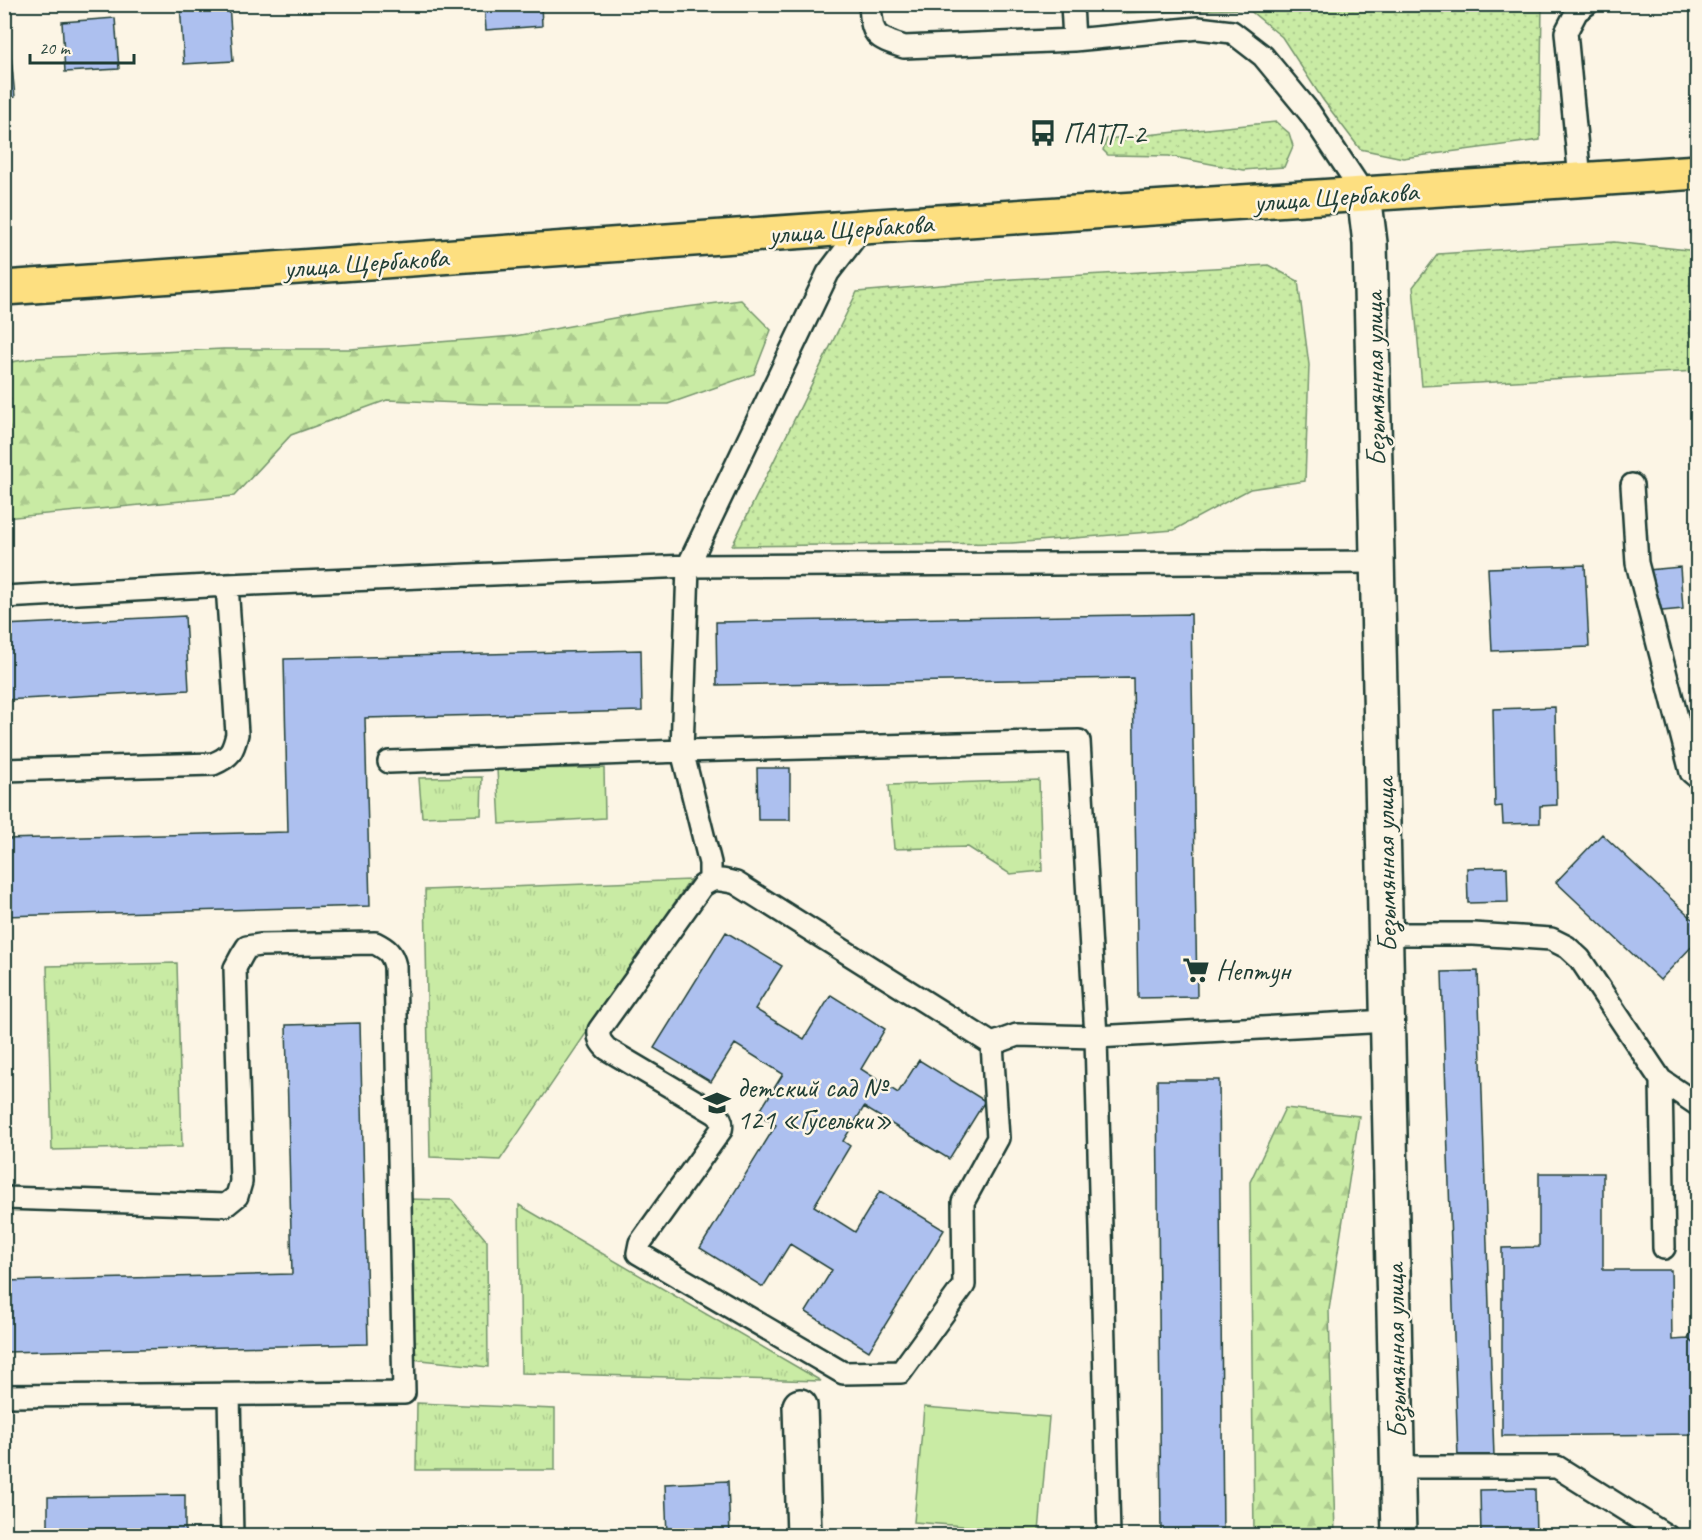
<svg xmlns="http://www.w3.org/2000/svg" width="1702" height="1540" font-family="Caveat,sans-serif">
	<style>
		.grass { fill: url(#grass-dots); stroke: #74946c; stroke-width: 1.5 }
		.forest { fill: url(#forest-firs); stroke: #74946c; stroke-width: 1.5 }
		.park { fill: url(#park-tufts); stroke: #74946c; stroke-width: 1.5 }
		.garden { fill: #c9eba4; stroke: #74946c; stroke-width: 1.5 }
		.building { fill: #adc0ef; stroke: #1f3d34; stroke-width: 1.5 }
		.lines { fill: none; stroke-linecap: round; stroke-linejoin: round }
		.lane-casing { stroke: #1f3d34; stroke-width: 26 }
		.street-casing { stroke: #1f3d34; stroke-width: 38 }
		.primary-casing { stroke: #1f3d34; stroke-width: 38 }
		.lane { stroke: #fcf5e5; stroke-width: 21 }
		.street { stroke: #fcf5e5; stroke-width: 33 }
		.primary { stroke: #fddf80; stroke-width: 33 }
		.labels { text-anchor: middle; stroke-width: 5; stroke-linejoin: round; paint-order: stroke }
		.poi-label { font-size: 28px; fill: #1f3d34; stroke: #fcf5e5; text-anchor: start }
		.street-label { font-size: 28px; fill: #1f3d34; stroke: #fcf5e5 }
	</style>
	<defs>
		<pattern id="grass-dots" width="8" height="8" patternUnits="userSpaceOnUse" patternTransform="scale(1.5)"><rect width="8" height="8" fill="#c9eba4"/><path d="M2 2h.1M6 6h.1" fill="none" stroke="#acca8e" stroke-width="1.8" stroke-linecap="round"/></pattern>
		<pattern id="forest-firs" width="22" height="20" patternUnits="userSpaceOnUse" patternTransform="scale(1.5)"><rect width="22" height="20" fill="#c9eba4"/><path d="M5 1l3.5 6h-7zM16 11l3.5 6h-7z" fill="#acca8e"/></pattern>
		<pattern id="park-tufts" width="24" height="20" patternUnits="userSpaceOnUse" patternTransform="scale(1.5)"><rect width="24" height="20" fill="#c9eba4"/><path d="M3 7l-1-3M5 7V3M7 7l1-3M15 17l-1-3M17 17v-4M19 17l1-3" fill="none" stroke="#acca8e"/></pattern>
	</defs>
	<rect width="100%" height="100%" fill="#fcf5e5"/>
	<filter id="ink" filterUnits="userSpaceOnUse"><feTurbulence type="fractalNoise" baseFrequency=".0167" numOctaves="2"/><feDisplacementMap in="SourceGraphic" scale="12" xChannelSelector="R" yChannelSelector="G"/><feConvolveMatrix kernelMatrix="1 2 1 2 8 2 1 2 1" color-interpolation-filters="sRGB"/></filter>
	<g filter="url(#ink)">
		<path class="grass" d="M 1121,5 L 1542,5 L 1540,140 L 1403,158 L 1360,149 L 1323,100 L 1282,37 L 1248,9 L 1121,13 Z
			M 1276,122 L 1289,133 L 1293,146 L 1284,167 L 1243,170 L 1169,156 L 1108,155 L 1103,150 L 1107,139 Z
			M 1614,242 L 1697,251 L 1697,371 L 1422,386 L 1413,287 L 1438,254 Z
			M 1268,265 L 1298,281 L 1309,365 L 1305,481 L 1250,489 L 1174,530 L 1012,543 L 732,546 L 857,292 L 1012,279 Z
			M 406,1199 L 452,1200 L 487,1241 L 488,1367 L 412,1359 Z"/>
		<path class="forest" d="M 741,300 L 771,330 L 754,374 L 668,404 L 485,404 L 387,400 L 291,435 L 234,496 L 5,518 L 5,363 L 36,358 L 223,349 L 350,349 L 515,336 L 647,312 Z
			M 1285,1108 L 1359,1116 L 1329,1310 L 1335,1535 L 1254,1535 L 1250,1182 Z"/>
		<path class="park" d="M 482,777 L 481,815 L 422,817 L 419,778 Z
			M 1039,780 L 1042,871 L 1010,874 L 968,847 L 894,849 L 889,785 Z
			M 690,880 L 500,1160 L 430,1157 L 425,890 Z
			M 177,963 L 182,1147 L 52,1150 L 47,966 Z
			M 519,1205 L 821,1381 L 521,1373 Z
			M 417,1403 L 555,1409 L 555,1470 L 416,1470 Z"/>
		<path class="garden" d="M 604,768 L 605,818 L 500,824 L 497,769 Z
			M 924,1407 L 1049,1417 L 1039,1532 L 914,1522 Z"/>
		<path class="building" d="M 4,4 L 6,4 L 15,97 L 4,98 Z
			M 180,4 L 229,4 L 233,61 L 184,64 Z
			M 484,4 L 541,4 L 542,26 L 486,30 Z
			M 115,18 L 119,69 L 65,72 L 62,22 Z
			M 1585,565 L 1589,647 L 1492,651 L 1488,568 Z
			M 1680,567 L 1683,609 L 1652,612 L 1648,570 Z
			M 1191,614 L 1197,997 L 1138,998 L 1133,678 L 717,685 L 716,622 Z
			M 185,616 L 189,690 L 4,700 L 4,625 Z
			M 641,650 L 642,711 L 365,718 L 370,906 L 4,916 L 4,839 L 288,832 L 284,659 Z
			M 1555,707 L 1557,805 L 1540,806 L 1540,823 L 1503,824 L 1502,806 L 1495,807 L 1493,709 Z
			M 757,768 L 790,768 L 790,820 L 758,820 Z
			M 1602,834 L 1698,924 L 1698,940 L 1660,980 L 1556,882 Z
			M 1507,867 L 1508,902 L 1468,903 L 1467,868 Z
			M 726,932 L 782,966 L 755,1009 L 804,1039 L 831,995 L 885,1029 L 861,1069 L 898,1093 L 919,1060 L 985,1101 L 949,1159 L 864,1107 L 843,1141 L 850,1146 L 814,1206 L 855,1232 L 880,1191 L 944,1230 L 869,1351 L 806,1312 L 832,1270 L 790,1244 L 763,1287 L 700,1248 L 776,1125 L 758,1114 L 783,1074 L 735,1044 L 711,1082 L 654,1048 Z
			M 1478,971 L 1494,1457 L 1458,1458 L 1442,972 Z
			M 360,1023 L 368,1344 L 4,1352 L 4,1281 L 292,1274 L 286,1025 Z
			M 1157,1080 L 1219,1080 L 1223,1536 L 1161,1536 Z
			M 1539,1173 L 1603,1173 L 1603,1270 L 1671,1270 L 1672,1340 L 1688,1339 L 1698,1346 L 1698,1434 L 1502,1436 L 1502,1248 L 1539,1247 Z
			M 1698,1316 L 1698,1346 L 1688,1339 Z
			M 728,1481 L 730,1536 L 667,1536 L 665,1484 Z
			M 1535,1489 L 1536,1536 L 1481,1536 L 1480,1490 Z
			M 185,1495 L 185,1536 L 48,1536 L 48,1497 Z"/>
		<g class="lines">
			<defs>
				<path id="lane" d="M 870,4 C 872,36 874,37 904,47 L 1074,40 L 1198,28 L 1232,32 L 1263,56 L 1310,113 L 1364,194
					M 1072,4 L 1074,40
					M 1580,180 L 1566,32 L 1577,11 L 1587,4
					M 1632,485 L 1637,563 L 1691,772 L 1698,778
					M 4,597 L 227,585
					M 389,762 L 682,751 L 1079,741 L 1096,1037 L 1017,1035 L 992,1044 L 998,1138 L 963,1202 L 964,1285 L 901,1372 L 843,1373 L 638,1253 L 640,1243 L 721,1130 C 723,1122 721,1118 715,1113 L 607,1049 C 601,1043 598,1039 599,1030 L 702,886 C 715,876 722,880 736,883 L 992,1044
					M 4,770 L 213,764 C 230,757 233,752 237,734 L 227,585 L 688,566 L 1378,562
					M 710,880 L 710,863 L 682,751 L 688,566 L 828,273 L 863,227
					M 1386,934 L 1473,934 L 1551,939 L 1567,947 L 1580,959 L 1661,1080 L 1664,1248
					M 1661,1080 L 1698,1105
					M 4,1198 L 226,1205 L 237,1196 L 241,1182 L 235,968 L 242,955 L 247,947 L 260,945 L 375,943 C 387,949 392,953 395,966 L 404,1393 L 4,1396
					M 229,1395 L 232,1536
					M 1398,1467 L 1557,1467 L 1667,1536
					M 1109,1536 L 1096,1037 L 1388,1021"/>
				<path id="street" d="M 1364,194 L 1370,243 L 1399,1536
					M 800,1406 L 804,1536"/>
				<path id="primary" d="M 4,288 L 863,227 L 1698,172"/>
			</defs>
			<use href="#lane" class="lane-casing"/>
			<use href="#street" class="street-casing"/>
			<use href="#primary" class="primary-casing"/>
			<use href="#lane" class="lane"/>
			<use href="#street" class="street"/>
			<use href="#primary" class="primary"/>
		</g>
	</g>
	<defs>
		<symbol id="bus-bare" viewBox="-9 -9 18 18"><path d="M-5-6H5V4H4V6H2V4H-2V6H-4V4H-5ZM-3.5-4V0h7V-4ZM-3.5 1.2v1.5H-2V1.2ZM2 1.2v1.5H3.5V1.2Z" fill="#1f3d34" stroke="#fcf5e5" stroke-width="2.5" paint-order="stroke"/></symbol>
		<symbol id="supermarket-bare" viewBox="-9 -9 18 18"><path d="M-6-5.5h2.5l.6 2H6L4.5 2H-2.5L-4.4-4H-6ZM-1.5 3.2a1.3 1.3 0 1 0 .1 0ZM3 3.2a1.3 1.3 0 1 0 .1 0Z" fill="#1f3d34" stroke="#fcf5e5" stroke-width="2.5" paint-order="stroke"/></symbol>
		<symbol id="school-bare" viewBox="-9 -9 18 18"><path d="M0-5L7-2L0 1L-7-2ZM-4 1L0 2.5L4 1V4Q0 6-4 4Z" fill="#1f3d34" stroke="#fcf5e5" stroke-width="2.5" paint-order="stroke"/></symbol>
	</defs>
	<g fill-rule="evenodd">
		<use href="#bus-bare" x="1024" y="114" width="38" height="38"/>
		<use href="#supermarket-bare" x="1177" y="951" width="38" height="38"/>
		<use href="#school-bare" x="698" y="1084" width="38" height="38"/>
	</g>
	<g class="labels">
		<g class="poi-label">
			<text x="1063" y="143">ПАТП-2</text>
			<text x="1216" y="980">Нептун</text>
			<text x="737" y="1097">детский сад №<tspan x="737" dy="32">121 «Гусельки»</tspan></text>
		</g>
		<g class="street-label">
			<text transform="translate(1336 196) rotate(-4)" y="10">улица Щербакова</text>
			<text transform="translate(851 228) rotate(-4)" y="10">улица Щербакова</text>
			<text transform="translate(366 262) rotate(-4)" y="10">улица Щербакова</text>
			<text transform="translate(1374 379) rotate(-91)" y="10">Безымянная улица</text>
			<text transform="translate(1385 865) rotate(-91)" y="10">Безымянная улица</text>
			<text transform="translate(1395 1351) rotate(-91)" y="10">Безымянная улица</text>
		</g>
	</g>
	<rect width="1702" height="1540" fill="none" stroke="#fcf5e5" stroke-width="24"/>
	<rect x="12" y="12" width="1678" height="1516" fill="none" stroke="#1f3d34" stroke-width="2" filter="url(#ink)"/>
	<path d="M30 54v9h104v-9" fill="none" stroke="#1f3d34" stroke-width="3"/>
	<text x="39" y="54" font-size="18" fill="#1f3d34" stroke="#fcf5e5" stroke-width="4.5" paint-order="stroke">20 m</text>
</svg>
